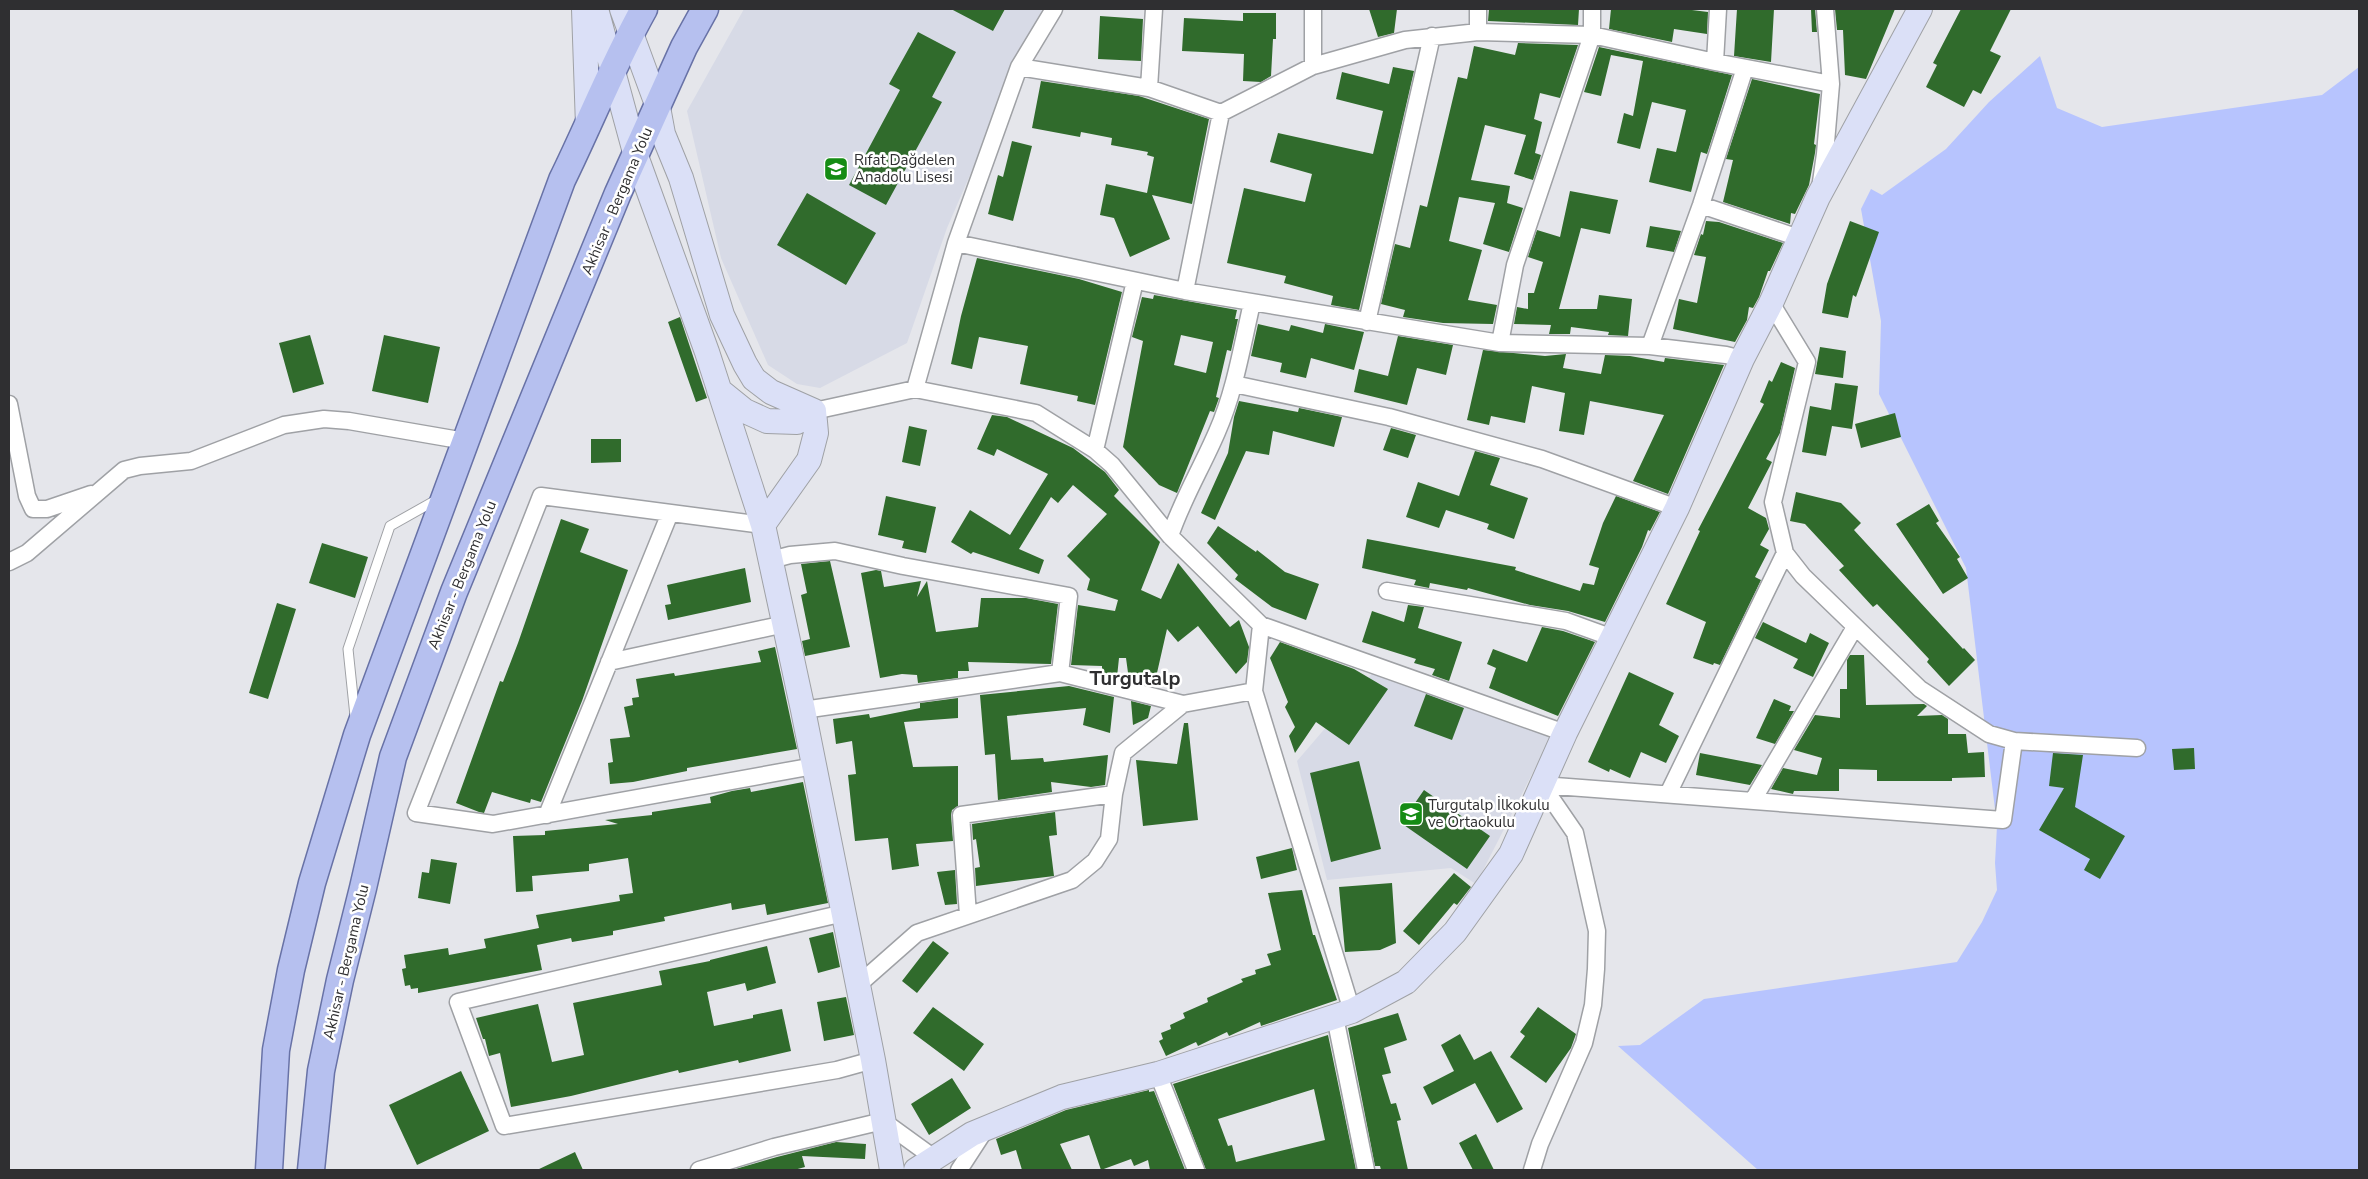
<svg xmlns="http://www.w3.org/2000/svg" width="2368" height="1179" font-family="'Nunito Sans',sans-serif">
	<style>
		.built { fill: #d7dae6 }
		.green { fill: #b7c4fe }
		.building { fill: #306b2c; fill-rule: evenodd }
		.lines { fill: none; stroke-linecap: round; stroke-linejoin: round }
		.lane-casing { stroke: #9fa1a5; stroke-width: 11 }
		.street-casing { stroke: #9fa1a5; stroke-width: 19 }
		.secondary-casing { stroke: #9fa1a5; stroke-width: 26 }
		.primary-casing { stroke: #6872a6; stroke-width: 29 }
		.lane { stroke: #fff; stroke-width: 9 }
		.street { stroke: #fff; stroke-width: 16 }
		.secondary { stroke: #dbe0f7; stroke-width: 24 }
		.primary { stroke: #b6c0ef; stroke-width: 26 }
		.labels { text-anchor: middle; stroke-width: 5; stroke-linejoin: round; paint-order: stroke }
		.poi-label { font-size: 15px; fill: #2f2f31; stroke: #fff; text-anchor: start }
		.street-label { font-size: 15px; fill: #2f2f31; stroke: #fff }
		.district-label { font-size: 20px; font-weight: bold; fill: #2f2f31; stroke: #fff }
	</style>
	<rect width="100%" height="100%" fill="#e5e6eb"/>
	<path class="built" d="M 744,9 L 1042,9 L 947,228 L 907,343 L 820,388 L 797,384 L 768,365 L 721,258 L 687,111 Z
		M 1376,669 L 1553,733 L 1476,884 L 1451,868 L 1327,880 L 1297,761 Z"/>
	<path class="green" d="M 2040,56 L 2057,108 L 2102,127 L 2322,95 L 2359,67 L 2359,1170 L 1758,1170 L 1618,1046 L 1640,1045 L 1704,999 L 1957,962 L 1982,922 L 1997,890 L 1995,863 L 1997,826 L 1966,568 L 1879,394 L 1881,321 L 1861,209 L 1871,189 L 1882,195 L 1946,149 L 1989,102 Z"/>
	<path class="building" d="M 951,9 L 1005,9 L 993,31 Z
		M 1369,9 L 1397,9 L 1394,33 L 1378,37 Z
		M 1489,9 L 1579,9 L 1578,25 L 1488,21 Z
		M 1611,9 L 1684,9 L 1708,12 L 1707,34 L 1674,29 L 1672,42 L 1609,29 Z
		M 1737,9 L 1774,9 L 1771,62 L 1734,56 Z
		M 1811,9 L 1815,9 L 1817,32 L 1812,32 Z
		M 1835,9 L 1895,9 L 1866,79 L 1845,75 L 1843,30 L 1837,30 Z
		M 1961,9 L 2011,9 L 1990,51 L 2001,56 L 1981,94 L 1973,90 L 1964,107 L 1926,87 L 1937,65 L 1933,63 Z
		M 1243,13 L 1276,13 L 1276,39 L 1273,39 L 1271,76 L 1261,82 L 1243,81 L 1244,54 L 1182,51 L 1184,18 L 1243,21 Z
		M 1100,16 L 1143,19 L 1141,61 L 1098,59 Z
		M 918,32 L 956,52 L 932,97 L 942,102 L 886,205 L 849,185 L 900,90 L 889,84 Z
		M 1518,43 L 1578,45 L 1560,98 L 1540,93 L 1534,119 L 1542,122 L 1535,153 L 1541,155 L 1533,180 L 1514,174 L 1526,135 L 1485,125 L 1471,180 L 1510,186 L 1507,203 L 1523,208 L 1509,252 L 1483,244 L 1495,203 L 1459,197 L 1449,241 L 1482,250 L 1468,300 L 1497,305 L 1493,324 L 1443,323 L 1403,317 L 1405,310 L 1381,304 L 1395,244 L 1410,248 L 1420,205 L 1427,207 L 1458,77 L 1467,79 L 1474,46 L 1515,55 Z
		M 1599,47 L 1732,75 L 1707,154 L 1701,152 L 1691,192 L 1649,182 L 1657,148 L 1676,152 L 1686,110 L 1652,102 L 1640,149 L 1617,143 L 1624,113 L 1633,116 L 1643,61 L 1611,55 L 1601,96 L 1584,92 Z
		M 1393,67 L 1414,71 L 1359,310 L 1331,305 L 1333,296 L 1284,283 L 1286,276 L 1227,263 L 1244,188 L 1305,202 L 1312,174 L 1270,162 L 1278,133 L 1373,154 L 1383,111 L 1336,99 L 1342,72 L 1389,84 Z
		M 1752,79 L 1820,94 L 1814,144 L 1816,145 L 1815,153 L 1809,185 L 1795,214 L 1791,213 L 1790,224 L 1723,202 L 1733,160 L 1726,159 Z
		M 1041,81 L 1139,96 L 1209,119 L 1192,204 L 1152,195 L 1170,239 L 1130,257 L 1114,218 L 1100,215 L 1106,184 L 1147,193 L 1154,157 L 1147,155 L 1148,152 L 1111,145 L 1112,138 L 1081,132 L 1080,137 L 1032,128 Z
		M 1012,141 L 1032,146 L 1013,221 L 988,214 L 998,175 L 1003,177 Z
		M 1570,191 L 1618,200 L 1610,234 L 1581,228 L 1559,309 L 1597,309 L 1599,295 L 1632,299 L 1628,336 L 1608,335 L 1609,332 L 1571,327 L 1570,334 L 1549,334 L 1551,325 L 1514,324 L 1517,307 L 1528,309 L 1528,293 L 1534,293 L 1543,262 L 1528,257 L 1537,230 L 1560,237 Z
		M 807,193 L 876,233 L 846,285 L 777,245 Z
		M 1706,221 L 1719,222 L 1783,243 L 1770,271 L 1768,271 L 1759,297 L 1753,308 L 1749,307 L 1747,320 L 1735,342 L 1673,329 L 1679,299 L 1697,303 L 1706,257 L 1694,255 L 1701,234 L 1703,235 Z
		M 1850,221 L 1879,232 L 1856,297 L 1853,295 L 1848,318 L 1822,313 L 1827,284 Z
		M 1650,226 L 1681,231 L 1674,252 L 1646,247 Z
		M 977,258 L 1079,279 L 1122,292 L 1095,405 L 1077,401 L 1078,396 L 1020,384 L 1028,346 L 979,337 L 972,369 L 951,364 L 961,316 Z
		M 1154,295 L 1237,310 L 1235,319 L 1238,319 L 1231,351 L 1227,350 L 1216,397 L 1219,398 L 1214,412 L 1210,411 L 1177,493 L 1159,485 L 1123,447 L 1143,341 L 1132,337 L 1142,297 L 1153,299 ZM 1181,335 L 1213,342 L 1206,373 L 1174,365 Z
		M 680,317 L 707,398 L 696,402 L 668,322 Z
		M 1258,324 L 1289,331 L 1291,325 L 1323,333 L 1325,324 L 1364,332 L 1354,370 L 1311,358 L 1306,378 L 1280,372 L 1282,363 L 1251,356 Z
		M 310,335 L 324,384 L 293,393 L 279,343 Z
		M 384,335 L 440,347 L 428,403 L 372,391 Z
		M 1398,336 L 1453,345 L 1446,375 L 1417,368 L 1407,405 L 1354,392 L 1359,369 L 1388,376 Z
		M 1820,347 L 1846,351 L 1843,378 L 1815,374 Z
		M 1483,350 L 1545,356 L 1566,354 L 1563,368 L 1601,374 L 1605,355 L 1630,356 L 1664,362 L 1665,358 L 1724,365 L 1668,494 L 1633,481 L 1664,415 L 1590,401 L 1584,435 L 1559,431 L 1565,393 L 1532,386 L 1525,423 L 1491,416 L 1489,425 L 1467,420 Z
		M 1781,362 L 1795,368 L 1780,433 L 1766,459 L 1772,462 L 1748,508 L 1766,518 L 1769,529 L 1760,545 L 1769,550 L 1755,577 L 1761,580 L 1720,665 L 1714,663 L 1713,665 L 1693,658 L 1706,622 L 1666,604 L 1700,531 L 1698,530 L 1764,404 L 1760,402 L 1769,380 L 1772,382 Z
		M 1835,383 L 1858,386 L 1852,429 L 1832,426 L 1826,456 L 1802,452 L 1810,406 L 1831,410 Z
		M 1239,401 L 1298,412 L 1299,408 L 1342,417 L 1334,447 L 1273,431 L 1269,455 L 1246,451 L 1215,520 L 1201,513 L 1228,453 L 1234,417 Z
		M 1895,413 L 1901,437 L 1861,448 L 1855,424 Z
		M 992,415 L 1007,417 L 1073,448 L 1105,472 L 1119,490 L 1114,496 L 1160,542 L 1141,590 L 1161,599 L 1178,563 L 1230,627 L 1239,620 L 1249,647 L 1247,662 L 1236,674 L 1198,626 L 1178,642 L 1167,629 L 1154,686 L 1129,680 L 1126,658 L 1119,658 L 1117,677 L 1102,673 L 1102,666 L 1071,665 L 1078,605 L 1115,611 L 1118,600 L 1087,590 L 1090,579 L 1067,556 L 1107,514 L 1073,485 L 1058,503 L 1051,497 L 1019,549 L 1044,560 L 1039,574 L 973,552 L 971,554 L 951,542 L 970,510 L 1010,535 L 1048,474 L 997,449 L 994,456 L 977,449 Z
		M 909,426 L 927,430 L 920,466 L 902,462 Z
		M 1391,428 L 1416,435 L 1408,458 L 1383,450 Z
		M 591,439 L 621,439 L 621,462 L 591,463 Z
		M 1475,451 L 1500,458 L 1490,485 L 1528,498 L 1514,539 L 1487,529 L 1489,524 L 1446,510 L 1439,528 L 1406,517 L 1418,482 L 1459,496 Z
		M 1796,492 L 1841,503 L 1861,523 L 1854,530 L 1963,649 L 1964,648 L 1975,660 L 1949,686 L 1927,662 L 1929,659 L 1900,628 L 1877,604 L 1873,607 L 1839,570 L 1844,566 L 1805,524 L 1790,521 Z
		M 886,496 L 936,507 L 926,553 L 902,548 L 904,541 L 878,535 Z
		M 1616,496 L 1660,512 L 1650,531 L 1648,530 L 1642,547 L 1605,622 L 1568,611 L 1530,605 L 1468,588 L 1467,590 L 1430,583 L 1429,588 L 1414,585 L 1416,580 L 1362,568 L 1367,539 L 1516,567 L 1515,570 L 1580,591 L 1583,583 L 1594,585 L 1599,568 L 1589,565 L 1603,523 Z
		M 1929,504 L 1939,521 L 1936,523 L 1960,557 L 1957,559 L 1968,578 L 1943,594 L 1896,524 Z
		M 561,519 L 589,529 L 580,552 L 628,570 L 582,701 L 541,802 L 531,799 L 530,803 L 492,792 L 484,813 L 479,812 L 456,803 L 500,681 L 503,682 L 518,643 Z
		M 1218,526 L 1256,552 L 1257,550 L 1285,572 L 1319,584 L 1306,620 L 1272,607 L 1235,579 L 1238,575 L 1207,543 Z
		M 322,543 L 368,557 L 355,598 L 309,583 Z
		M 830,561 L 850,647 L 805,656 L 802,641 L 810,639 L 801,595 L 807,593 L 801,564 Z
		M 745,568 L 751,602 L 668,620 L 665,605 L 671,604 L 667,585 Z
		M 876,570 L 881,571 L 884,587 L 921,581 L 917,597 L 927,581 L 936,632 L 978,627 L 981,598 L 1026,598 L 1058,604 L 1051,664 L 968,662 L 969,671 L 958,671 L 958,678 L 918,683 L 917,675 L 902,674 L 880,678 L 861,573 Z
		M 277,603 L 296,609 L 268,699 L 249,693 Z
		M 1408,605 L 1424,607 L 1418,628 L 1462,642 L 1449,681 L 1432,675 L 1435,669 L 1414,663 L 1416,659 L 1362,642 L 1372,611 L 1404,622 Z
		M 1763,622 L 1806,643 L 1810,633 L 1829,643 L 1813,677 L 1793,668 L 1798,659 L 1755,638 Z
		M 1542,627 L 1563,631 L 1595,642 L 1558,716 L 1489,688 L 1496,668 L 1487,664 L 1493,649 L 1527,662 Z
		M 1280,642 L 1354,669 L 1388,689 L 1349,745 L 1316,722 L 1295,753 L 1289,736 L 1295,727 L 1285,707 L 1288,702 L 1270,658 Z
		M 775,647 L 797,749 L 687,768 L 687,771 L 633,782 L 610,784 L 608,763 L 613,762 L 610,739 L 630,737 L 624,707 L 633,705 L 632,698 L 639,697 L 636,679 L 674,673 L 675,676 L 761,662 L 758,651 Z
		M 1850,655 L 1864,655 L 1866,705 L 1924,704 L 1927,706 L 1917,716 L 1942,715 L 1948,719 L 1948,734 L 1966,734 L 1968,753 L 1984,752 L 1985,777 L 1952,778 L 1952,781 L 1877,781 L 1877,770 L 1839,769 L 1839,791 L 1794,791 L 1793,794 L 1771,789 L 1783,768 L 1817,775 L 1822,758 L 1794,750 L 1815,715 L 1840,718 L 1840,689 L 1847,689 L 1847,660 Z
		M 1629,672 L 1674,693 L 1659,725 L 1679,736 L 1666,763 L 1641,752 L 1630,778 L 1610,769 L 1609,772 L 1588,762 Z
		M 1069,686 L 1114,697 L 1110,733 L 1083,725 L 1086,708 L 1007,716 L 1011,760 L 1043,758 L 1044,762 L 1108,755 L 1105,785 L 1091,787 L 1051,782 L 1052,792 L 998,800 L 995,754 L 985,755 L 980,695 Z
		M 1426,694 L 1464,708 L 1452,740 L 1414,726 Z
		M 958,698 L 958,718 L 904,722 L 913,767 L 958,766 L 958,806 L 952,810 L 951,815 L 953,841 L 916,844 L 919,866 L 892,870 L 888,838 L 855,841 L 848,775 L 856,774 L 852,741 L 836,744 L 833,719 L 869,714 L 870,718 L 920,708 L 920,703 Z
		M 1774,699 L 1791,706 L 1789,711 L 1794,711 L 1775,744 L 1756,738 Z
		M 1131,701 L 1151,706 L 1148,718 L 1133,725 Z
		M 1184,723 L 1188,723 L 1198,820 L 1143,826 L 1136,760 L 1177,764 Z
		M 2194,748 L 2195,769 L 2174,770 L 2172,749 Z
		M 1700,753 L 1762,765 L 1750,785 L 1696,775 Z
		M 2053,753 L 2083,755 L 2075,807 L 2125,836 L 2100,879 L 2084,870 L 2090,859 L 2039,830 L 2064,788 L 2049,786 Z
		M 1359,761 L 1381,849 L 1331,862 L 1310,773 Z
		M 803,782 L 828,903 L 767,915 L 765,904 L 732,910 L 731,903 L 664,917 L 665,921 L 613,931 L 613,935 L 572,942 L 571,938 L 537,945 L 542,970 L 418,993 L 418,988 L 411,989 L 410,985 L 405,986 L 402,969 L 406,968 L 404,955 L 448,948 L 449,955 L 486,948 L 484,939 L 539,928 L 536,915 L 620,901 L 619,895 L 633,893 L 628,858 L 589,864 L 589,871 L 532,876 L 533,891 L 516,892 L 513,836 L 545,835 L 545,831 L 618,824 L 605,820 L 652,815 L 652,812 L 711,803 L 710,797 L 732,791 L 750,788 L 751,792 Z
		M 1424,790 L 1490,836 L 1467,869 L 1401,823 Z
		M 1055,812 L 1057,835 L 1049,836 L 1054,876 L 976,886 L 975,868 L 980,867 L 976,839 L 973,840 L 972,824 Z
		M 1292,848 L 1297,870 L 1261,879 L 1256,857 Z
		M 431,859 L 457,863 L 450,904 L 418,898 L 422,872 L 429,873 Z
		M 955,870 L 957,904 L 945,905 L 937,872 Z
		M 1454,873 L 1471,887 L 1457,905 L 1454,903 L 1419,945 L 1403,931 Z
		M 1392,883 L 1396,943 L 1380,950 L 1345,952 L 1339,887 Z
		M 1302,890 L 1313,935 L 1315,935 L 1337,1000 L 1261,1026 L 1260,1022 L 1229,1036 L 1227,1032 L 1198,1046 L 1196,1042 L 1166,1056 L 1159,1041 L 1163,1039 L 1161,1033 L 1171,1029 L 1170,1025 L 1185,1018 L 1183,1013 L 1208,1002 L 1207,998 L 1243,982 L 1241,979 L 1256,974 L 1255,970 L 1271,965 L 1267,954 L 1281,950 L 1268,893 Z
		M 833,932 L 840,967 L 818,973 L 809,938 Z
		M 933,941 L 949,953 L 917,993 L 902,981 Z
		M 767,946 L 776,983 L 747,991 L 745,983 L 707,992 L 714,1026 L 753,1018 L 753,1015 L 782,1009 L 791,1051 L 739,1063 L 738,1060 L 679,1073 L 678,1070 L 571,1096 L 511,1107 L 500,1053 L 489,1056 L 485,1039 L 483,1039 L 476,1018 L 538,1004 L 552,1062 L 584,1055 L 573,1003 L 662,985 L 659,971 L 710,961 L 710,960 Z
		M 846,997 L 854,1035 L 824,1041 L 817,1002 Z
		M 933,1007 L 984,1044 L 964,1071 L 913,1033 Z
		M 1538,1007 L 1576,1034 L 1571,1048 L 1546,1083 L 1510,1057 L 1525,1036 L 1520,1032 Z
		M 1398,1013 L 1407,1040 L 1384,1048 L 1391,1073 L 1382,1075 L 1391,1104 L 1396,1103 L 1401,1120 L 1397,1121 L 1408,1170 L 1381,1170 L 1380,1166 L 1375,1166 L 1348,1028 Z
		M 1460,1034 L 1474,1060 L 1491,1051 L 1523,1109 L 1497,1123 L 1475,1083 L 1432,1105 L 1423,1087 L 1454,1071 L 1441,1045 Z
		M 1328,1035 L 1356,1170 L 1206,1170 L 1173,1084 ZM 1314,1089 L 1325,1140 L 1236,1162 L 1232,1145 L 1228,1146 L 1218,1119 Z
		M 461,1071 L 489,1131 L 417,1165 L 389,1105 Z
		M 952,1078 L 971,1108 L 929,1135 L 911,1104 Z
		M 1149,1090 L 1149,1092 L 1154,1091 L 1185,1170 L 1150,1170 L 1148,1160 L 1134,1166 L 1131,1159 L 1101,1170 L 1089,1135 L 1060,1144 L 1072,1170 L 1022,1170 L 1016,1150 L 1001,1155 L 996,1139 L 1066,1110 Z
		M 1476,1134 L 1494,1170 L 1473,1170 L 1459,1143 Z
		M 836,1142 L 866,1144 L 865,1159 L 802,1156 L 805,1167 L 794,1170 L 732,1170 L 777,1157 Z
		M 575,1152 L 583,1170 L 537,1170 Z"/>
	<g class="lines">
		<defs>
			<path id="lane" d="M 355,716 L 348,649 L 390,526 L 438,499"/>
			<path id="street" d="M 1313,9 L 1313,66
				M 1478,32 L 1478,9
				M 1715,62 L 1718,9
				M 1019,67 L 1149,88 L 1221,113
				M 1149,88 L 1154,9
				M 1821,182 L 1825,154 L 1831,84 L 1825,9
				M 1701,205 L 1799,238
				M 956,243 L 1185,291 L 1500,343 L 1650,346 L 1726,355 L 1742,359
				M 1185,291 L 1221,113 L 1313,66 L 1405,40 L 1478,32 L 1592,35 L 1715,62 L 1831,84
				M 1771,303 L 1807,362 L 1773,502 L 1785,553 L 1803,576 L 1920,689 L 1989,734 L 2014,741 L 2137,748
				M 1367,322 L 1432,36
				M 1500,343 L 1515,265 L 1592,35 L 1592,9
				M 1650,346 L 1701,205 L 1745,68
				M 1234,384 L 1389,417 L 1542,459 L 1677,508
				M 915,389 L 956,243 L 1019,67 L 1054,9
				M 9,404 L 27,496 L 33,509 L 47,509 L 91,494
				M 814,411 L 915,389 L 1036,413 L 1095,450 L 1112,465 L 1170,536 L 1261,625 L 1254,691 L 1352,1011
				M 1095,450 L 1135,281
				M 763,525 L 541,496 L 416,813 L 493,824 L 814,766
				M 1170,536 C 1182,500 1202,467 1217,432 C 1235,391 1242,346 1252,303
				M 771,560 L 790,555 L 835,551 L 903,566 L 1069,596 L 1060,673
				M 9,562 L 27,553 L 124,470 L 140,466 L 191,461 L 284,425 L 324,419 L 349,421 L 465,441
				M 1387,591 L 1566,621 L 1613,638
				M 1261,625 L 1565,733
				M 609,662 L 785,624
				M 803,710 L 1060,673 L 1183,704 L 1254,691
				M 1542,785 L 2003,820 L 2014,741
				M 1668,794 L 1785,553
				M 1753,800 L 1855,627
				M 547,815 L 670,513
				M 844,913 L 458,1002 L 504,1126 L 837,1070 L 873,1060
				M 968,915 L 961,815 L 1114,794
				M 858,985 L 917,933 L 1072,880 L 1095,861 L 1109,839 L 1114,794 L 1123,753 L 1183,704
				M 1335,1017 L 1366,1170
				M 1158,1074 L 1196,1170
				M 699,1170 L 774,1147 L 883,1121 L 934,1158
				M 959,1170 L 985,1130
				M 1532,1170 L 1540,1144 L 1584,1043 L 1593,1005 L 1596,969 L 1597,931 L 1575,833 L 1542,785"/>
			<path id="secondary" d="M 584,9 L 588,126
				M 596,9 L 636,156 L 707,352 L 763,525 L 803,710 L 873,1060 L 892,1170
				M 622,9 L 658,107 L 663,134 L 681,178 L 722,315 L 745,364 L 754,379 L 771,392 L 814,411
				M 719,390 L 745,411 L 767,421 L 797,422 L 814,411
				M 763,525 L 809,460 L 816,433 L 814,411
				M 916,1170 L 972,1134 L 1062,1097 L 1158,1074 L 1352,1011 L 1406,982 L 1455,932 L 1511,854 L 1565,733 L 1677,508 L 1742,359 L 1771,303 L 1818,197 L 1920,9"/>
			<path id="primary" d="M 269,1170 L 276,1050 L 291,970 L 312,883 L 357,735 L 562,180 C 590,123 613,64 644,9
				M 311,1170 L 321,1071 L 340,980 L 363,888 L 393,757 L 454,592 L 618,193 L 684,47 L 705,9"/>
		</defs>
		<use href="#lane" class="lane-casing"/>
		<use href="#street" class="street-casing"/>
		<use href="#secondary" class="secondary-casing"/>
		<use href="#primary" class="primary-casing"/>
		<use href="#lane" class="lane"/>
		<use href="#street" class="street"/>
		<use href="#secondary" class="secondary"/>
		<use href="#primary" class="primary"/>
	</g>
	<defs>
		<symbol id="school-square" viewBox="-11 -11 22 22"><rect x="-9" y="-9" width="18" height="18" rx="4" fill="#158c14" stroke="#fff"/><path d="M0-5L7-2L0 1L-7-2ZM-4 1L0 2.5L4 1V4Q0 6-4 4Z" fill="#fff"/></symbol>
	</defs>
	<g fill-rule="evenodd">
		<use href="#school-square" x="822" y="155" width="28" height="28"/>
		<use href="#school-square" x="1397" y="800" width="28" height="28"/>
	</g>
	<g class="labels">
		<g class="poi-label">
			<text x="854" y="165">Rıfat Dağdelen<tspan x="854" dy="17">Anadolu Lisesi</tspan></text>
			<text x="1428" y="810">Turgutalp İlkokulu<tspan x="1428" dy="17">ve Ortaokulu</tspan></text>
		</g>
		<g class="street-label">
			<text transform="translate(617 201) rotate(-67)" y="5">Akhisar - Bergama Yolu</text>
			<text transform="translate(462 575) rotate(-68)" y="5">Akhisar - Bergama Yolu</text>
			<text transform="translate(346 962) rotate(-77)" y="5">Akhisar - Bergama Yolu</text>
		</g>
		<g class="district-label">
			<text x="1135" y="685">Turgutalp</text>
		</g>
	</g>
	<rect width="2368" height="1179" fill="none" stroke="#2f2f31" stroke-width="20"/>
</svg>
